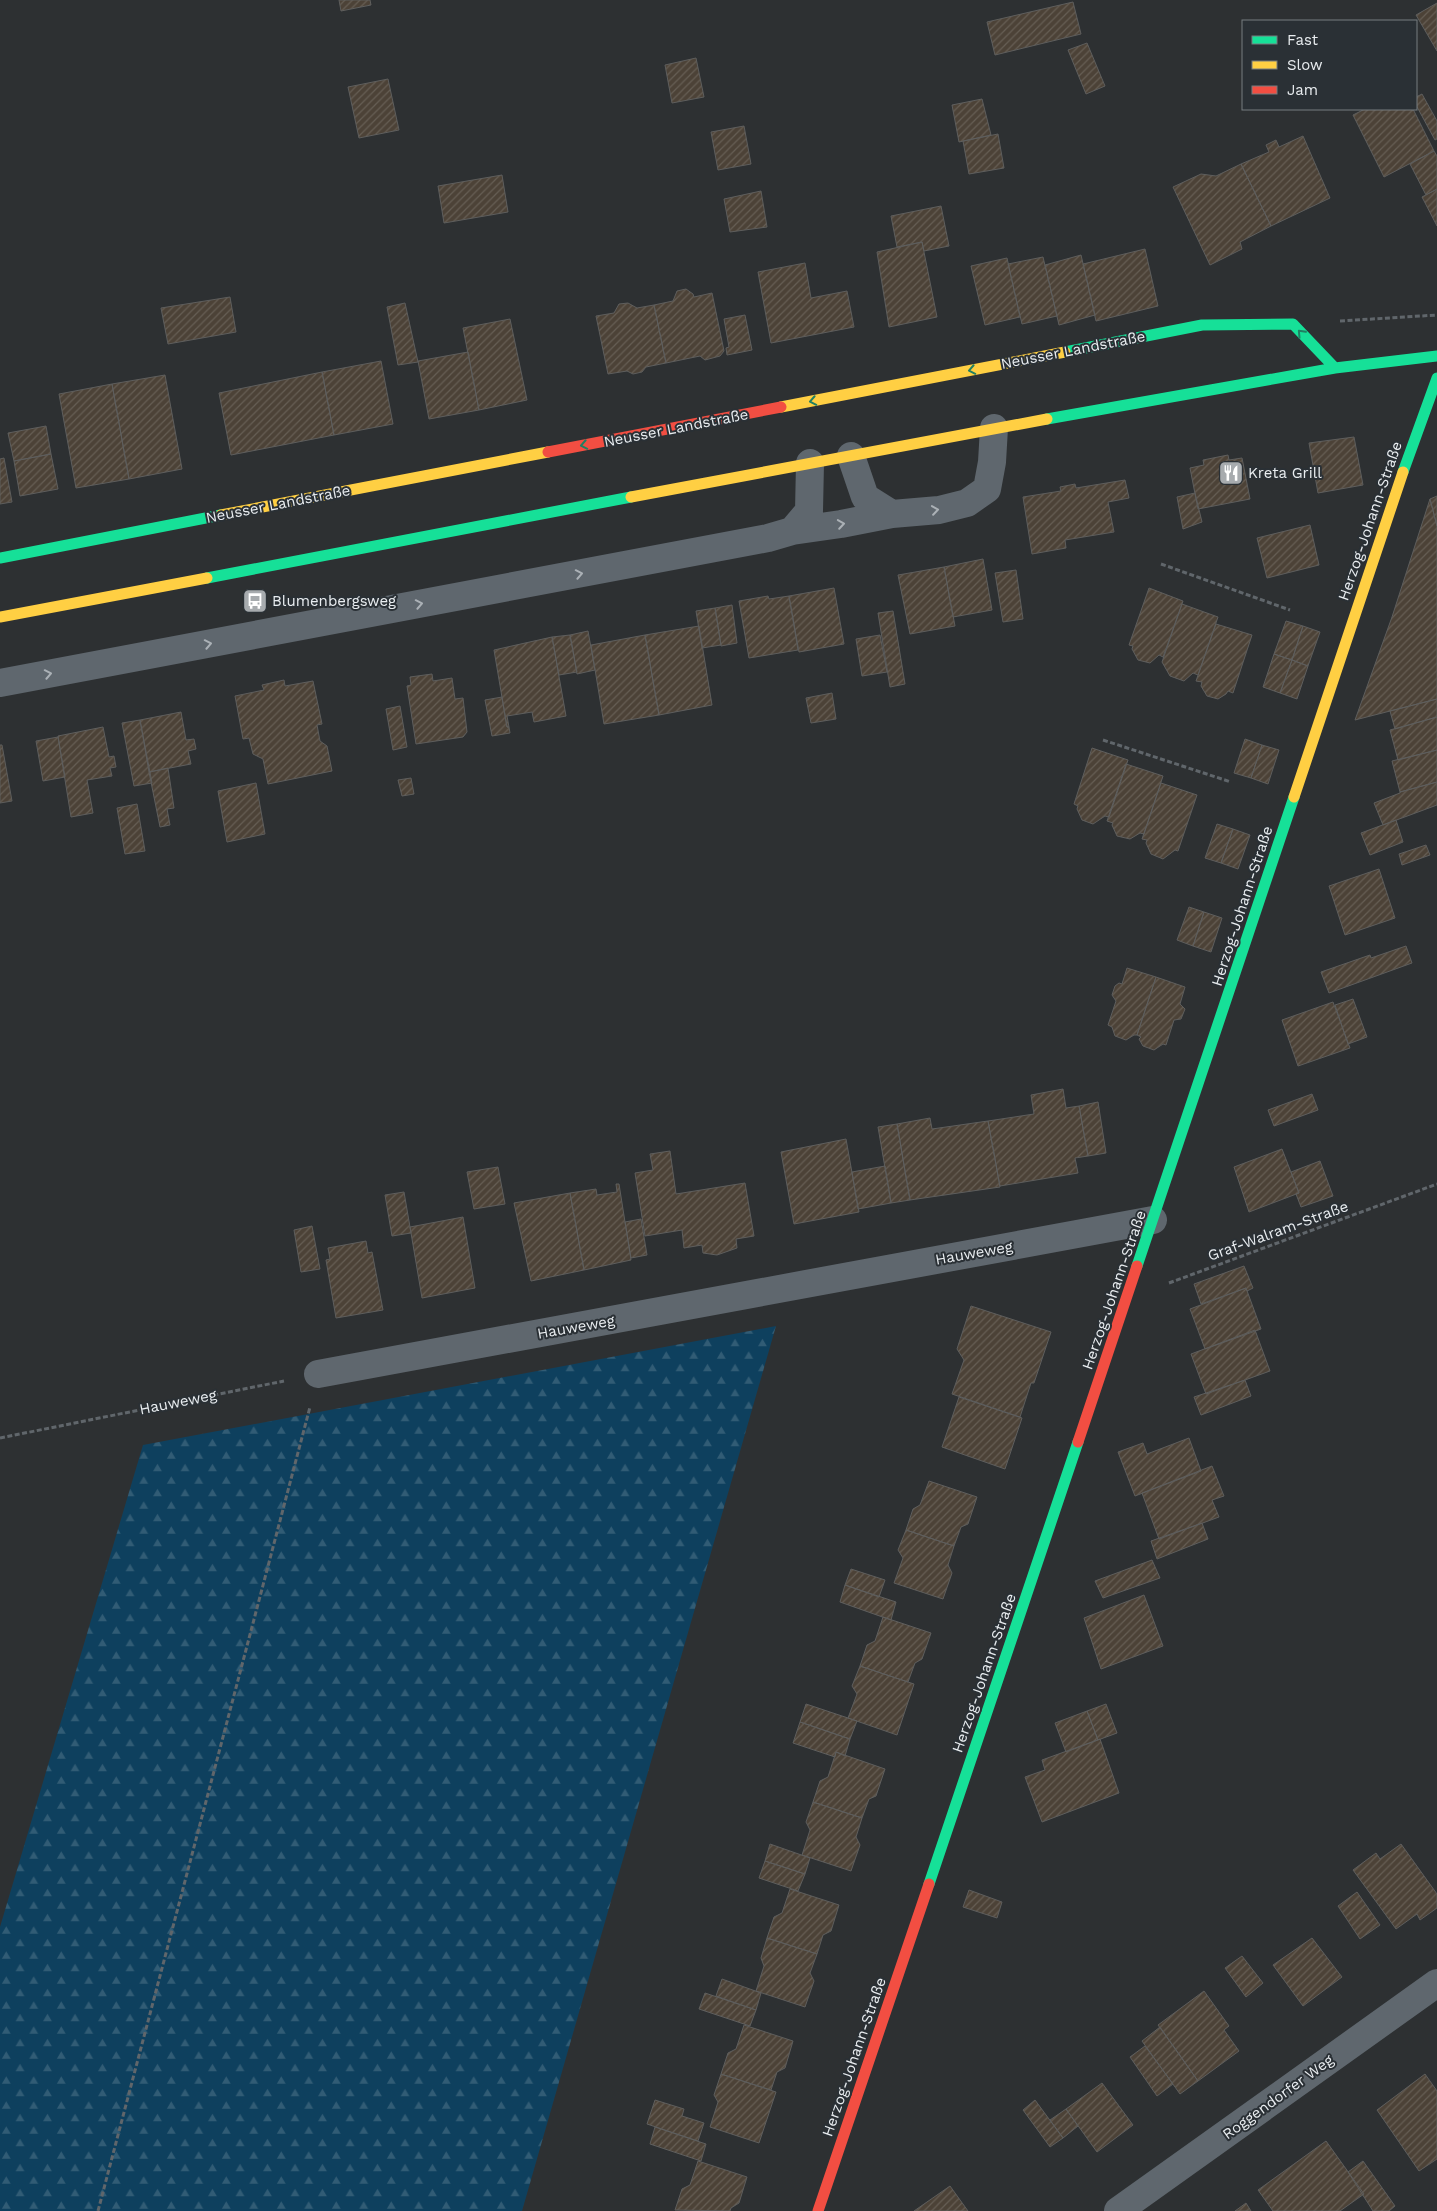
<svg xmlns="http://www.w3.org/2000/svg" width="1437" height="2211" font-family="'Work Sans',sans-serif">
	<style>
		.forest { fill: url(#forest-firs) }
		.building { fill: url(#building-hatch); stroke: #5e5e5d }
		.lines { fill: none; stroke-linecap: round; stroke-linejoin: round }
		.path { stroke: #60666b; stroke-width: 3; stroke-dasharray: 5 2.5; stroke-linecap: butt }
		.street { stroke: #5f676e; stroke-width: 28 }
		.fast { stroke: #16e098; stroke-width: 11 }
		.slow { stroke: #ffcf43; stroke-width: 11 }
		.jam { stroke: #f24e42; stroke-width: 11 }
		.oneway { stroke: #217f62 }
		.oneway2 { stroke: #abb1b6 }
		.labels { text-anchor: middle; stroke-width: 4; stroke-linejoin: round; paint-order: stroke }
		.street-label { font-size: 15px; fill: #e9edf0; stroke: #2a3035 }
		.poi-label { font-size: 15px; fill: #e9edf0; stroke: #2a3035; text-anchor: start }
	</style>
	<defs>
		<pattern id="forest-firs" width="22" height="20" patternUnits="userSpaceOnUse" patternTransform="scale(1.25)"><rect width="22" height="20" fill="#0e405e"/><path d="M5 1l3.5 6h-7zM16 11l3.5 6h-7z" fill="#315c75"/></pattern>
		<pattern id="building-hatch" width="6" height="6" patternUnits="userSpaceOnUse" patternTransform="scale(1.25)"><rect width="6" height="6" fill="#4c4237"/><path d="M-1 1l2-2M0 6l6-6M5 7l2-2" fill="none" stroke="#665e54"/></pattern>
	</defs>
	<rect width="100%" height="100%" fill="#2d3032"/>
	<path class="forest" d="M 776,1326 L 522,2211 L 0,2211 L 0,1927 L 143,1445 Z"/>
	<path class="building" d="M 339,0 L 370,0 L 371,5 L 341,11 Z
		M 1073,2 L 1081,34 L 995,55 L 987,22 Z
		M 1437,3 L 1437,51 L 1416,15 Z
		M 1087,43 L 1105,86 L 1086,94 L 1068,50 Z
		M 696,58 L 704,97 L 672,103 L 665,65 Z
		M 388,79 L 399,130 L 359,138 L 348,87 Z
		M 1422,94 L 1437,121 L 1437,139 L 1435,140 L 1416,105 L 1416,97 Z
		M 982,99 L 991,135 L 959,142 L 952,105 Z
		M 1365,109 L 1413,109 L 1434,151 L 1384,177 L 1353,115 Z
		M 744,126 L 751,164 L 718,170 L 711,132 Z
		M 998,134 L 1004,168 L 969,174 L 963,141 Z
		M 1303,136 L 1330,198 L 1271,226 L 1241,164 L 1269,152 L 1266,145 L 1276,140 L 1279,147 Z
		M 1434,151 L 1437,156 L 1437,189 L 1426,195 L 1410,164 Z
		M 1241,164 L 1271,226 L 1240,242 L 1242,249 L 1210,265 L 1173,187 L 1201,174 L 1216,176 Z
		M 502,175 L 508,212 L 444,223 L 438,186 Z
		M 1437,189 L 1437,226 L 1422,197 Z
		M 761,191 L 767,227 L 730,232 L 724,199 Z
		M 941,206 L 949,246 L 924,251 L 922,242 L 897,247 L 891,216 Z
		M 922,242 L 937,317 L 889,327 L 877,252 Z
		M 1145,249 L 1158,306 L 1096,321 L 1083,264 Z
		M 1081,255 L 1095,315 L 1059,325 L 1045,265 Z
		M 1043,257 L 1057,316 L 1022,324 L 1008,264 Z
		M 1007,258 L 1020,317 L 985,325 L 971,266 Z
		M 805,263 L 811,298 L 847,291 L 854,327 L 771,343 L 758,272 Z
		M 686,289 L 693,294 L 694,297 L 712,293 L 724,351 L 720,356 L 705,360 L 700,356 L 666,363 L 654,305 L 673,301 L 677,291 Z
		M 230,297 L 236,332 L 168,344 L 161,308 Z
		M 405,303 L 418,362 L 398,365 L 387,307 Z
		M 628,303 L 637,308 L 654,305 L 666,363 L 646,367 L 642,372 L 633,374 L 627,371 L 608,374 L 596,316 L 614,313 L 619,304 Z
		M 745,315 L 752,350 L 727,355 L 726,348 L 729,347 L 724,319 Z
		M 510,319 L 527,400 L 479,410 L 463,328 Z
		M 468,352 L 479,410 L 429,419 L 418,361 Z
		M 381,361 L 393,424 L 334,435 L 322,372 Z
		M 322,372 L 334,435 L 231,455 L 219,393 Z
		M 165,375 L 182,469 L 129,479 L 112,384 Z
		M 112,384 L 129,479 L 76,488 L 59,394 Z
		M 46,426 L 51,454 L 14,461 L 8,433 Z
		M 1354,437 L 1363,485 L 1318,493 L 1309,443 Z
		M 51,454 L 58,489 L 20,496 L 14,461 Z
		M 1228,455 L 1229,460 L 1242,458 L 1250,499 L 1198,509 L 1190,468 L 1204,465 L 1203,460 Z
		M 4,458 L 12,502 L 0,504 L 0,459 Z
		M 1125,480 L 1129,498 L 1108,502 L 1114,532 L 1065,540 L 1066,548 L 1032,554 L 1023,497 L 1061,491 L 1060,487 L 1075,484 L 1076,488 Z
		M 1195,493 L 1202,522 L 1183,529 L 1177,497 Z
		M 1437,496 L 1437,526 L 1430,499 Z
		M 1430,499 L 1437,526 L 1437,699 L 1355,720 L 1392,617 Z
		M 1310,525 L 1319,565 L 1267,578 L 1257,538 Z
		M 983,559 L 992,610 L 953,617 L 944,567 Z
		M 944,567 L 955,626 L 910,634 L 898,575 Z
		M 1016,570 L 1023,619 L 1003,622 L 995,573 Z
		M 834,588 L 844,644 L 799,652 L 789,596 Z
		M 1149,588 L 1183,601 L 1163,657 L 1159,655 L 1150,663 L 1138,660 L 1132,649 L 1133,646 L 1129,645 Z
		M 768,596 L 769,599 L 789,596 L 798,650 L 749,658 L 739,601 Z
		M 1182,604 L 1218,617 L 1198,675 L 1193,673 L 1184,681 L 1170,676 L 1162,662 Z
		M 732,605 L 737,643 L 721,646 L 715,608 Z
		M 715,608 L 721,645 L 702,648 L 696,611 Z
		M 893,611 L 905,684 L 890,687 L 878,613 Z
		M 1286,621 L 1303,626 L 1292,660 L 1274,654 Z
		M 1216,624 L 1252,635 L 1233,693 L 1228,691 L 1226,694 L 1218,699 L 1207,696 L 1201,686 L 1202,682 L 1196,681 Z
		M 699,626 L 712,705 L 659,715 L 645,635 Z
		M 1303,626 L 1320,632 L 1308,666 L 1292,660 Z
		M 588,631 L 595,670 L 577,674 L 570,635 Z
		M 570,635 L 577,672 L 559,675 L 552,637 Z
		M 645,635 L 659,715 L 604,724 L 591,645 Z
		M 880,635 L 887,672 L 862,676 L 856,639 Z
		M 552,637 L 566,716 L 534,722 L 532,712 L 507,716 L 509,727 L 507,727 L 494,650 Z
		M 1274,654 L 1292,660 L 1280,693 L 1263,687 Z
		M 1292,660 L 1308,666 L 1297,699 L 1280,693 Z
		M 432,674 L 433,681 L 452,678 L 455,699 L 463,698 L 467,732 L 463,737 L 416,744 L 407,686 L 411,685 L 410,677 Z
		M 284,680 L 285,686 L 313,681 L 322,724 L 317,725 L 320,741 L 327,746 L 332,771 L 268,784 L 263,759 L 253,754 L 249,738 L 243,739 L 235,696 L 264,690 L 262,685 Z
		M 832,693 L 836,719 L 811,723 L 806,698 Z
		M 502,697 L 507,727 L 509,727 L 510,733 L 492,736 L 485,700 Z
		M 1437,699 L 1437,717 L 1395,729 L 1390,711 Z
		M 400,706 L 407,747 L 393,750 L 386,709 Z
		M 181,712 L 186,740 L 194,739 L 196,749 L 188,751 L 191,764 L 149,772 L 140,720 Z
		M 1437,717 L 1437,750 L 1398,760 L 1390,730 Z
		M 140,720 L 152,783 L 134,786 L 122,723 Z
		M 103,727 L 109,757 L 114,756 L 116,767 L 110,768 L 112,776 L 87,780 L 93,813 L 71,817 L 58,736 Z
		M 58,737 L 65,777 L 43,781 L 36,741 Z
		M 1245,739 L 1262,745 L 1251,778 L 1234,773 Z
		M 0,745 L 2,745 L 12,801 L 0,803 Z
		M 1262,745 L 1279,750 L 1268,784 L 1251,778 Z
		M 1092,748 L 1128,760 L 1109,817 L 1105,816 L 1093,824 L 1082,820 L 1077,809 L 1078,806 L 1074,804 Z
		M 1437,750 L 1437,782 L 1400,792 L 1392,761 Z
		M 1126,764 L 1163,776 L 1144,834 L 1140,833 L 1130,839 L 1117,836 L 1112,825 L 1113,823 L 1107,821 Z
		M 168,768 L 174,808 L 167,809 L 170,825 L 160,827 L 149,772 Z
		M 411,778 L 414,794 L 402,796 L 398,780 Z
		M 1437,782 L 1437,805 L 1383,825 L 1374,803 L 1400,793 L 1400,792 Z
		M 256,783 L 265,834 L 227,842 L 218,791 Z
		M 1161,783 L 1197,795 L 1178,851 L 1175,850 L 1163,859 L 1151,854 L 1146,843 L 1147,840 L 1142,839 Z
		M 137,804 L 145,851 L 125,854 L 117,808 Z
		M 1396,820 L 1403,842 L 1370,855 L 1361,833 Z
		M 1217,824 L 1233,829 L 1221,863 L 1205,858 Z
		M 1233,829 L 1250,835 L 1238,869 L 1221,863 Z
		M 1426,845 L 1430,855 L 1402,865 L 1399,854 Z
		M 1379,869 L 1395,918 L 1345,935 L 1329,886 Z
		M 1189,907 L 1204,912 L 1193,946 L 1177,940 Z
		M 1204,912 L 1222,918 L 1211,952 L 1193,946 Z
		M 1406,946 L 1412,963 L 1329,993 L 1321,972 L 1370,955 L 1371,958 Z
		M 1127,968 L 1156,977 L 1137,1035 L 1134,1035 L 1126,1040 L 1115,1036 L 1112,1027 L 1108,1025 L 1116,1001 L 1112,995 L 1115,986 L 1119,983 L 1122,984 Z
		M 1156,977 L 1185,987 L 1180,1004 L 1185,1009 L 1181,1019 L 1174,1020 L 1166,1045 L 1163,1044 L 1154,1050 L 1143,1046 L 1139,1039 L 1141,1037 L 1137,1035 Z
		M 1353,999 L 1367,1037 L 1348,1044 L 1335,1005 Z
		M 1333,1002 L 1350,1048 L 1298,1066 L 1282,1020 Z
		M 1063,1089 L 1066,1108 L 1079,1106 L 1088,1156 L 1075,1158 L 1078,1173 L 1000,1186 L 988,1121 L 1034,1114 L 1031,1095 Z
		M 1312,1094 L 1318,1110 L 1274,1126 L 1268,1110 Z
		M 1098,1102 L 1106,1153 L 1088,1156 L 1079,1106 Z
		M 930,1118 L 932,1129 L 988,1121 L 1000,1187 L 910,1200 L 897,1124 Z
		M 897,1124 L 910,1200 L 891,1203 L 878,1127 Z
		M 846,1139 L 859,1212 L 794,1224 L 781,1152 Z
		M 1282,1149 L 1299,1193 L 1249,1212 L 1234,1167 Z
		M 670,1151 L 676,1194 L 745,1183 L 754,1236 L 736,1239 L 737,1248 L 717,1255 L 703,1253 L 702,1245 L 684,1248 L 682,1230 L 645,1236 L 635,1173 L 653,1170 L 650,1154 Z
		M 1320,1161 L 1333,1196 L 1301,1207 L 1296,1194 L 1299,1193 L 1291,1172 Z
		M 885,1166 L 891,1203 L 858,1209 L 852,1172 Z
		M 498,1167 L 505,1204 L 474,1209 L 467,1172 Z
		M 616,1184 L 619,1184 L 631,1260 L 584,1270 L 570,1193 L 596,1189 L 597,1195 L 617,1192 Z
		M 404,1192 L 411,1233 L 392,1236 L 385,1195 Z
		M 570,1193 L 584,1270 L 531,1281 L 514,1203 Z
		M 463,1217 L 475,1288 L 422,1298 L 410,1227 Z
		M 641,1219 L 647,1255 L 631,1258 L 625,1222 Z
		M 312,1226 L 320,1269 L 301,1272 L 294,1230 Z
		M 366,1241 L 368,1253 L 372,1252 L 383,1310 L 336,1318 L 326,1260 L 330,1259 L 328,1248 Z
		M 1244,1266 L 1253,1288 L 1247,1291 L 1246,1288 L 1201,1304 L 1194,1284 Z
		M 1246,1288 L 1261,1329 L 1205,1349 L 1190,1309 Z
		M 971,1306 L 1051,1332 L 1034,1383 L 1031,1383 L 1020,1417 L 952,1394 L 964,1360 L 957,1349 Z
		M 1255,1330 L 1270,1371 L 1206,1394 L 1191,1354 Z
		M 1245,1380 L 1251,1396 L 1201,1415 L 1194,1397 Z
		M 959,1397 L 1022,1418 L 1005,1469 L 942,1447 Z
		M 1189,1438 L 1201,1471 L 1135,1496 L 1118,1452 L 1143,1443 L 1147,1454 Z
		M 1212,1466 L 1224,1496 L 1212,1500 L 1219,1517 L 1159,1539 L 1142,1493 Z
		M 929,1481 L 977,1497 L 968,1524 L 961,1527 L 954,1546 L 906,1530 L 913,1509 L 920,1505 Z
		M 1202,1523 L 1208,1539 L 1157,1559 L 1151,1541 Z
		M 906,1530 L 954,1546 L 948,1565 L 952,1573 L 943,1599 L 894,1583 L 903,1558 L 898,1550 Z
		M 1152,1560 L 1160,1578 L 1103,1598 L 1095,1581 Z
		M 851,1569 L 885,1580 L 879,1597 L 845,1585 Z
		M 845,1585 L 896,1602 L 891,1620 L 840,1602 Z
		M 1144,1595 L 1163,1646 L 1101,1669 L 1084,1618 Z
		M 883,1617 L 931,1633 L 922,1659 L 915,1663 L 908,1682 L 860,1666 L 867,1645 L 875,1641 Z
		M 860,1666 L 914,1684 L 897,1735 L 848,1718 L 857,1694 L 852,1686 Z
		M 806,1704 L 857,1721 L 850,1739 L 800,1722 Z
		M 1106,1704 L 1117,1733 L 1098,1740 L 1087,1711 Z
		M 1087,1711 L 1098,1740 L 1066,1752 L 1055,1723 Z
		M 800,1722 L 850,1739 L 845,1756 L 836,1752 L 835,1757 L 793,1743 Z
		M 1100,1739 L 1119,1793 L 1042,1822 L 1025,1777 L 1045,1770 L 1042,1760 Z
		M 836,1752 L 885,1769 L 876,1796 L 869,1799 L 862,1818 L 813,1802 L 820,1781 L 828,1777 Z
		M 813,1802 L 862,1818 L 856,1837 L 860,1845 L 851,1871 L 802,1855 L 810,1830 L 806,1822 Z
		M 770,1844 L 810,1858 L 805,1874 L 765,1861 Z
		M 1401,1844 L 1437,1894 L 1437,1908 L 1420,1920 L 1417,1914 L 1396,1929 L 1353,1870 L 1376,1853 L 1380,1859 Z
		M 765,1861 L 805,1874 L 798,1891 L 759,1878 Z
		M 790,1889 L 839,1905 L 831,1931 L 823,1935 L 817,1954 L 767,1938 L 774,1917 L 782,1913 Z
		M 969,1890 L 1002,1902 L 997,1918 L 963,1907 Z
		M 1357,1892 L 1380,1925 L 1360,1939 L 1338,1906 Z
		M 767,1938 L 817,1954 L 810,1973 L 814,1981 L 805,2007 L 756,1991 L 764,1966 L 761,1958 Z
		M 1312,1938 L 1342,1977 L 1303,2006 L 1273,1965 Z
		M 1242,1956 L 1263,1983 L 1246,1997 L 1225,1968 Z
		M 722,1979 L 761,1993 L 756,2010 L 716,1996 Z
		M 1204,1991 L 1229,2026 L 1224,2030 L 1239,2051 L 1198,2081 L 1158,2025 Z
		M 705,1993 L 756,2010 L 750,2026 L 699,2009 Z
		M 744,2025 L 793,2041 L 785,2068 L 777,2072 L 771,2090 L 721,2074 L 728,2053 L 736,2049 Z
		M 1160,2027 L 1198,2081 L 1180,2094 L 1142,2041 Z
		M 1145,2046 L 1173,2084 L 1157,2096 L 1130,2057 Z
		M 721,2074 L 776,2092 L 759,2143 L 710,2127 L 718,2102 L 714,2095 Z
		M 1425,2074 L 1437,2091 L 1437,2159 L 1419,2171 L 1377,2110 Z
		M 1102,2083 L 1133,2125 L 1097,2152 L 1066,2109 Z
		M 655,2100 L 684,2109 L 682,2116 L 704,2123 L 698,2141 L 647,2124 Z
		M 1035,2100 L 1063,2138 L 1050,2147 L 1023,2110 Z
		M 1066,2109 L 1078,2126 L 1063,2138 L 1050,2120 Z
		M 655,2127 L 706,2144 L 701,2161 L 650,2144 Z
		M 1326,2141 L 1364,2194 L 1340,2211 L 1273,2211 L 1258,2190 Z
		M 698,2161 L 747,2177 L 739,2203 L 731,2208 L 730,2211 L 675,2210 L 682,2189 L 690,2185 Z
		M 1363,2161 L 1395,2206 L 1389,2211 L 1373,2211 L 1348,2172 Z
		M 950,2186 L 968,2211 L 914,2211 Z
		M 1246,2203 L 1251,2211 L 1235,2211 Z"/>
	<g class="lines">
		<path class="path" d="M 1340,321 L 1437,315
			M 1161,564 L 1290,610
			M 1103,740 L 1231,782
			M 1169,1283 L 1437,1184
			M 0,1438 L 284,1381
			M 98,2211 L 310,1407"/>
		<path class="street" d="M 851,456 L 865,497 L 892,514 L 939,510 L 967,503 L 987,489 L 992,462 L 994,428
			M 792,531 L 841,524 L 892,514
			M 0,683 L 768,538 L 792,531 L 809,511 L 810,463
			M 318,1374 L 1153,1220
			M 1118,2211 L 1437,1983"/>
		<path class="fast" d="M 1065,352 L 1202,325 L 1293,324 L 1335,368
			M 1047,419 L 1335,368 L 1437,356
			M 1403,472 L 1437,378
			M 0,558 L 221,515
			M 207,578 L 631,497
			M 1137,1266 L 1294,797
			M 929,1884 L 1078,1442"/>
		<path class="slow" d="M 781,407 L 1065,352
			M 631,497 L 1047,419
			M 221,515 L 548,452
			M 0,617 L 207,578
			M 1294,797 L 1403,472"/>
		<path class="jam" d="M 548,452 L 781,407
			M 1078,1442 L 1137,1266
			M 818,2211 L 929,1884"/>
	</g>
	<defs><path id="oneway-chevron" d="M-2-3.5L2.5 0L-2 3.5" fill="none" stroke-width="1.6" stroke-linecap="round" stroke-linejoin="round" transform="scale(1.25)"/></defs>
	<g class="oneway">
		<use href="#oneway-chevron" transform="translate(1301 333) rotate(-133)"/>
		<use href="#oneway-chevron" transform="translate(972 370) rotate(169)"/>
		<use href="#oneway-chevron" transform="translate(813 401) rotate(169)"/>
		<use href="#oneway-chevron" transform="translate(584 445) rotate(169)"/>
	</g>
	<g class="oneway2">
		<use href="#oneway-chevron" transform="translate(935 510) rotate(-8)"/>
		<use href="#oneway-chevron" transform="translate(841 524) rotate(-9)"/>
		<use href="#oneway-chevron" transform="translate(579 574) rotate(-11)"/>
		<use href="#oneway-chevron" transform="translate(419 604) rotate(-11)"/>
		<use href="#oneway-chevron" transform="translate(208 644) rotate(-11)"/>
		<use href="#oneway-chevron" transform="translate(48 674) rotate(-11)"/>
	</g>
	<defs>
		<symbol id="restaurant-square" viewBox="-11 -11 22 22"><rect x="-9" y="-9" width="18" height="18" rx="4" fill="#a7abae" stroke="#2a3035"/><path d="M-5-6h1v4h1v-4h1v4h1v-4h1v5L-1.5 .5V6h-2V.5L-5-1ZM5-6V6H3V1.5H1.5Q1.5-4 5-6Z" fill="#fff"/></symbol>
		<symbol id="bus-square" viewBox="-11 -11 22 22"><rect x="-9" y="-9" width="18" height="18" rx="4" fill="#a7abae" stroke="#2a3035"/><path d="M-5-6H5V4H4V6H2V4H-2V6H-4V4H-5ZM-3.5-4V0h7V-4ZM-3.5 1.2v1.5H-2V1.2ZM2 1.2v1.5H3.5V1.2Z" fill="#fff"/></symbol>
	</defs>
	<g fill-rule="evenodd">
		<use href="#restaurant-square" x="1217" y="459" width="28" height="28"/>
		<use href="#bus-square" x="241" y="587" width="28" height="28"/>
	</g>
	<g class="labels">
		<g class="street-label">
			<text transform="translate(1073 350) rotate(-11)" y="5">Neusser Landstraße</text>
			<text transform="translate(676 428) rotate(-11)" y="5">Neusser Landstraße</text>
			<text transform="translate(278 504) rotate(-11)" y="5">Neusser Landstraße</text>
			<text transform="translate(1370 521) rotate(-71)" y="5">Herzog-Johann-Straße</text>
			<text transform="translate(1242 906) rotate(-72)" y="5">Herzog-Johann-Straße</text>
			<text transform="translate(1278 1231) rotate(-20)" y="5">Graf-Walram-Straße</text>
			<text transform="translate(974 1253) rotate(-10)" y="5">Hauweweg</text>
			<text transform="translate(1114 1290) rotate(-71)" y="5">Herzog-Johann-Straße</text>
			<text transform="translate(576 1327) rotate(-10)" y="5">Hauweweg</text>
			<text transform="translate(178 1402) rotate(-11)" y="5">Hauweweg</text>
			<text transform="translate(984 1673) rotate(-71)" y="5">Herzog-Johann-Straße</text>
			<text transform="translate(854 2057) rotate(-71)" y="5">Herzog-Johann-Straße</text>
			<text transform="translate(1278 2097) rotate(-36)" y="5">Roggendorfer Weg</text>
		</g>
		<g class="poi-label">
			<text x="1248" y="478">Kreta Grill</text>
			<text x="272" y="606">Blumenbergsweg</text>
		</g>
	</g>
	<rect x="1242" y="20" width="175" height="90" fill="#2a3035" stroke="#767c80"/>
	<rect x="1252" y="36" width="25" height="8" fill="#16e098" stroke="#767c80"/>
	<text x="1287" y="45" font-size="15" fill="#e9edf0">Fast</text>
	<rect x="1252" y="61" width="25" height="8" fill="#ffcf43" stroke="#767c80"/>
	<text x="1287" y="70" font-size="15" fill="#e9edf0">Slow</text>
	<rect x="1252" y="86" width="25" height="8" fill="#f24e42" stroke="#767c80"/>
	<text x="1287" y="95" font-size="15" fill="#e9edf0">Jam</text>
</svg>
